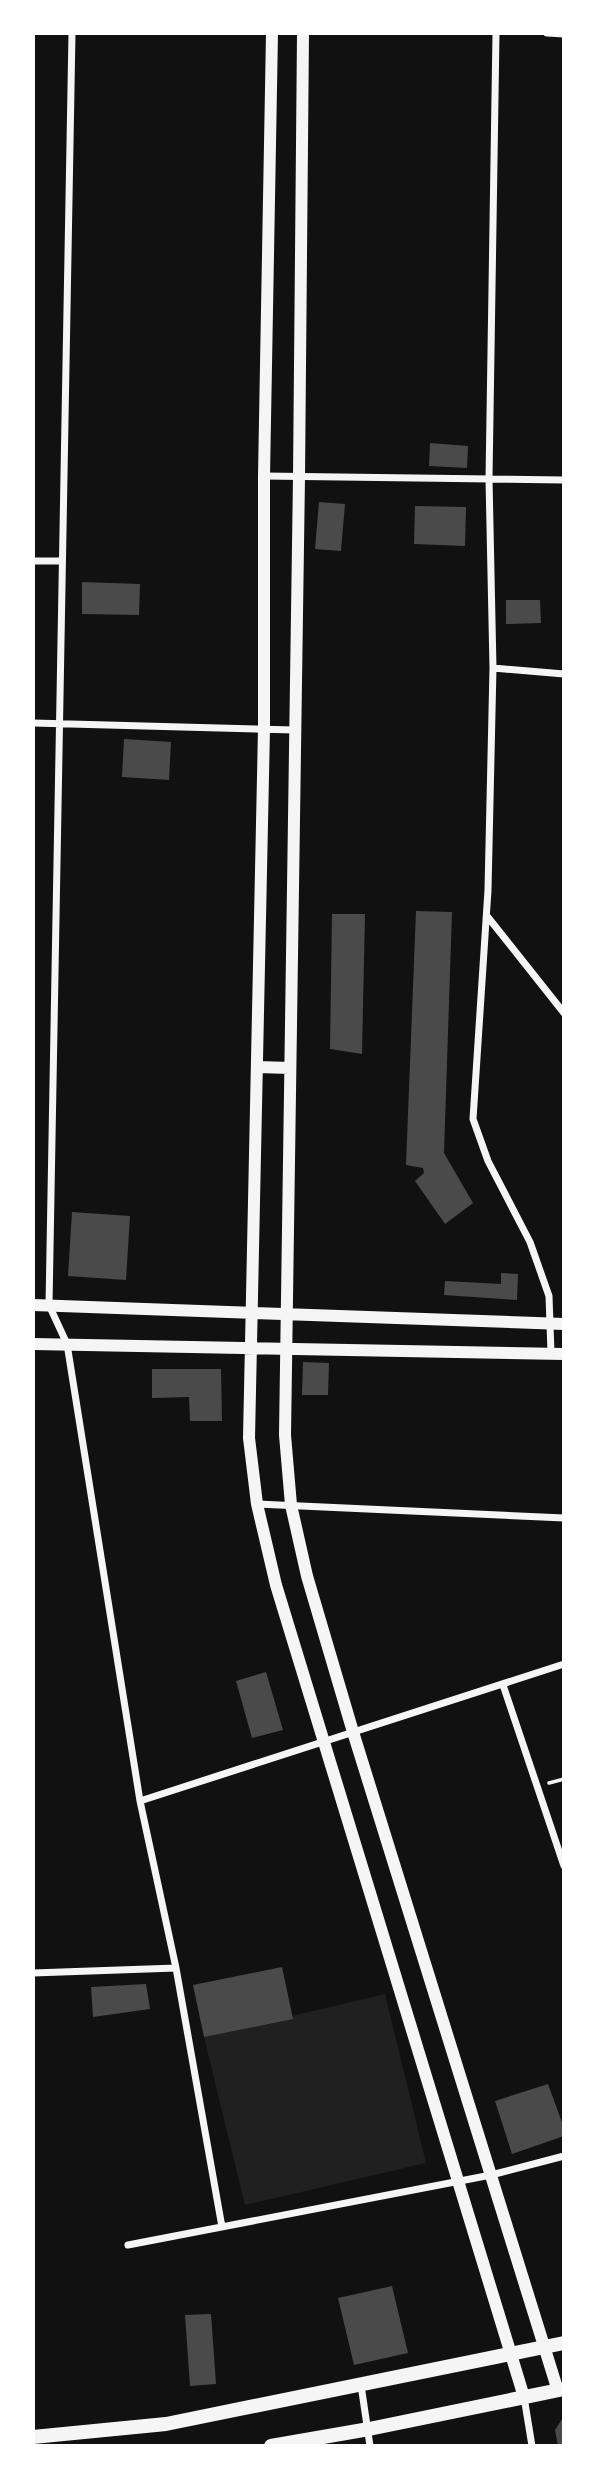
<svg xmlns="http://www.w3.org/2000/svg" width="597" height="2479" font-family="Signika,sans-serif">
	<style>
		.green { fill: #202020 }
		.building { fill: #4a4a4a }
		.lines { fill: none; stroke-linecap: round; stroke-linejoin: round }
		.path { stroke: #f5f5f5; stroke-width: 3.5 }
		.minor { stroke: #f5f5f5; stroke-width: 7 }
		.tertiary { stroke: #f5f5f5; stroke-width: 12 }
		.secondary { stroke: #f5f5f5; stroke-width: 14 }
	</style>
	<rect width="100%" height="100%" fill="#111"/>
	<path class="green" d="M 385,1994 L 426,2163 L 245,2205 L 204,2037 Z"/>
	<path class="building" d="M 430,443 L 468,446 L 467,468 L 429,466 Z
		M 319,502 L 345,504 L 341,551 L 315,549 Z
		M 415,506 L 466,507 L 465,546 L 414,544 Z
		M 82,582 L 140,584 L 139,615 L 82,614 Z
		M 506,600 L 540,600 L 541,623 L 506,624 Z
		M 124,739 L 171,742 L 169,780 L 122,777 Z
		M 416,911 L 452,912 L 444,1153 L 473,1203 L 445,1224 L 415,1181 L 424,1173 L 423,1168 L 406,1165 Z
		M 332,914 L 365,914 L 362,1054 L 330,1049 Z
		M 72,1212 L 130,1216 L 126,1280 L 68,1276 Z
		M 501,1273 L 518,1274 L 517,1300 L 444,1295 L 445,1281 L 501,1284 Z
		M 303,1362 L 329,1363 L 328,1395 L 302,1395 Z
		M 152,1369 L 221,1369 L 222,1421 L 190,1421 L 189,1397 L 152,1398 Z
		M 266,1672 L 283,1730 L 252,1738 L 236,1681 Z
		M 282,1967 L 293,2019 L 204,2037 L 193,1985 Z
		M 146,1984 L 150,2009 L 93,2017 L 91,1987 Z
		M 548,2084 L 564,2128 L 564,2136 L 512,2154 L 495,2101 Z
		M 392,2286 L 408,2353 L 354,2365 L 338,2298 Z
		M 211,2314 L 216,2384 L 190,2386 L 185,2315 Z
		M 564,2416 L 564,2446 L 558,2446 L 555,2430 Z"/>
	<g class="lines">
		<path class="path" d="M 549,1783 L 564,1779"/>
		<path class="minor" d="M 72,33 C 63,457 58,881 49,1305 L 67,1344 L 140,1801 L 176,1968 L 222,2227
			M 496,33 L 489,479 L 493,668 L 488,890 L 473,1119 L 488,1161 L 530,1242 L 549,1296 L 551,1353
			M 547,33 L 564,34
			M 264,476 L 564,480
			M 33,561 L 60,561
			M 493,668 L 564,674
			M 33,723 L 295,730
			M 487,916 L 564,1013
			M 257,1504 L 564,1518
			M 503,1685 L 564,1866
			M 140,1801 L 564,1664
			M 33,1973 L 176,1968
			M 128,2245 L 491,2175 L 564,2156
			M 361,2385 L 370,2446
			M 524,2397 L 532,2446"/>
		<path class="tertiary" d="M 272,33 L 264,476 L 264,729 L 249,1438 L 257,1504 L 276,1585 L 524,2397
			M 303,33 L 299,477 L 285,1435 L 291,1505 L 307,1576 L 353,1732 L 558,2391
			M 257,1067 L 290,1068
			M 33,1305 L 564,1324
			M 33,1344 L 564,1354"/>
		<path class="secondary" d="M 33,2437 L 166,2424 L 564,2343
			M 271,2446 L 369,2429 L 564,2389"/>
	</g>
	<rect width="597" height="2479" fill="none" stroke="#ffffff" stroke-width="70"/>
</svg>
